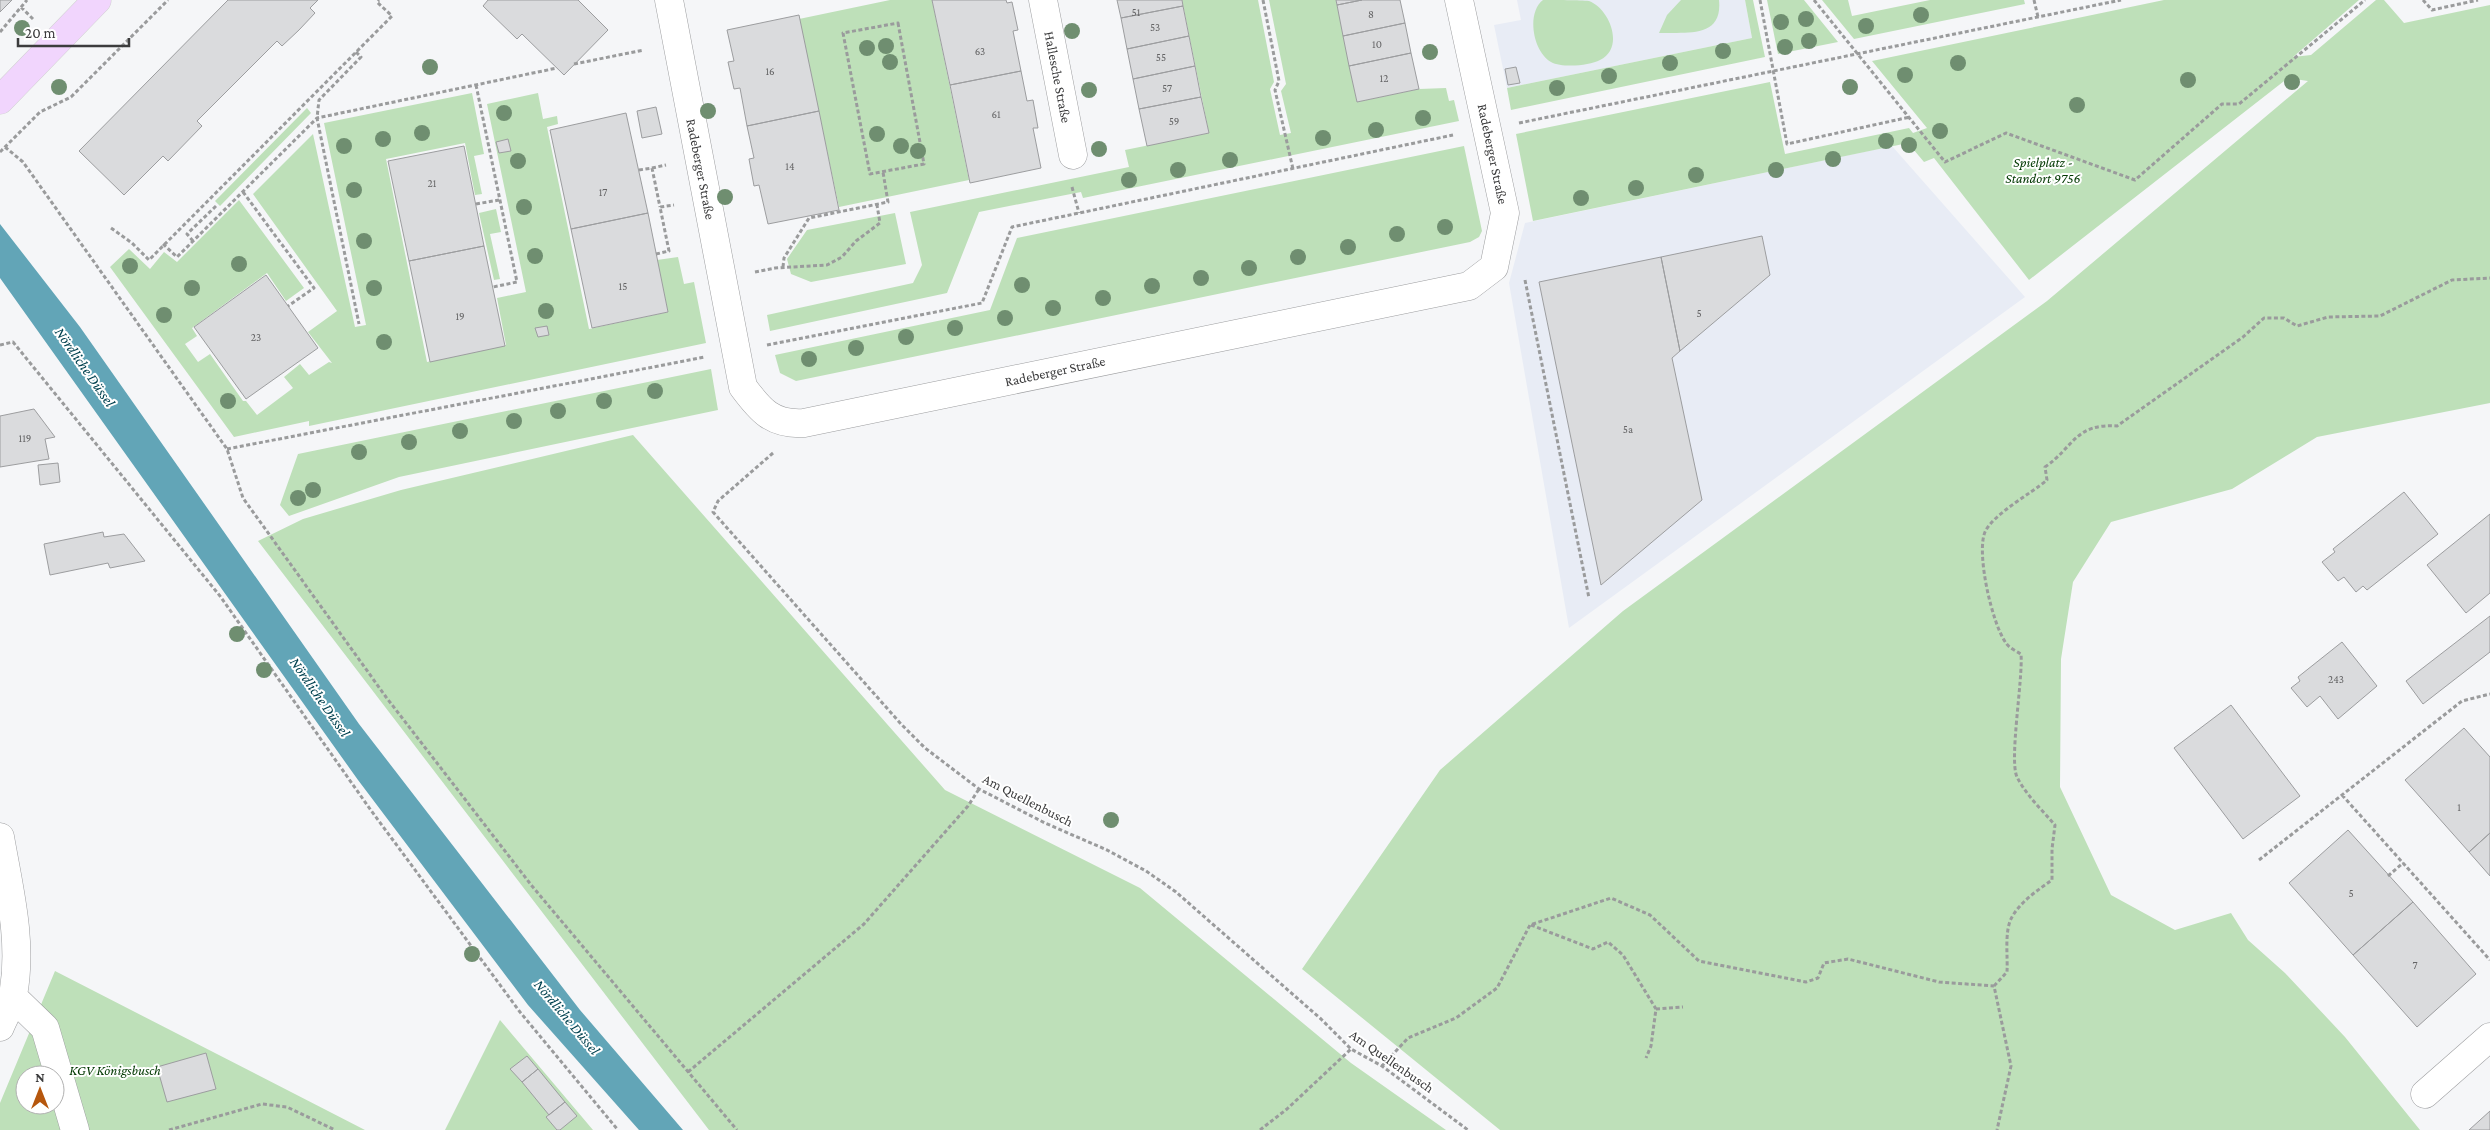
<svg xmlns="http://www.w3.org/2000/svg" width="2490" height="1130" font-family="'Crimson Pro',serif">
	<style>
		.built { fill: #e8ecf5 }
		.green { fill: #bee0b9; fill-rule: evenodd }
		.water { fill: #62a5b7 }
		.building { fill: #dadbdd; stroke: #9c9d9f }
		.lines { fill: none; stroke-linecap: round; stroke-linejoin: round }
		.minor-casing { stroke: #9d9ea0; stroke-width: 29 }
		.major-casing { stroke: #d0d0d0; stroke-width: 29 }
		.path { stroke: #9a9b9c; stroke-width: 3; stroke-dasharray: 4 2.5; stroke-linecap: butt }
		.minor { stroke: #fff; stroke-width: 28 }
		.major { stroke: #f1d5fd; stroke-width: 28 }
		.tree { fill: #6f8e70 }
		.labels { text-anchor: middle; stroke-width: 4; stroke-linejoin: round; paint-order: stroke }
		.number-label { font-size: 11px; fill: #646465 }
		.street-label { font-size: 14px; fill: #3c3c3d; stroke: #fff }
		.park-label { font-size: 14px; font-style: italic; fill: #013800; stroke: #fff }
		.water-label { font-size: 15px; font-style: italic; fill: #01414f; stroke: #fff }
	</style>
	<rect width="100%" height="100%" fill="#f5f6f8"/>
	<path class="built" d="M 1517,0 L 1745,0 L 1752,38 L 1507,88 L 1494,25 L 1521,20 Z
		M 1892,146 L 2025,297 L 1569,628 L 1509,283 L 1525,223 Z"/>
	<path class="green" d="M 890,0 L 932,0 L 969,180 L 839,207 L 799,19 Z
		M 1182,0 L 1258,0 L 1274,82 L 1270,89 L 1280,135 L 1291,133 L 1281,91 L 1286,84 L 1285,79 L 1269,0 L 1336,0 L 1357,102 L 1419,89 L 1446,88 L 1449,101 L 1454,100 L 1459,121 L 1083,198 L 1081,192 L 979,212 L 947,293 L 770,331 L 767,315 L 913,283 L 922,265 L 910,212 L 1129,167 L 1125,150 L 1209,133 Z
		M 1543,0 C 1555,0 1580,0 1589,1 C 1610,9 1625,48 1600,60 C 1589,66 1562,68 1551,62 C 1533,52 1526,13 1543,0 Z
		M 1681,0 L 1719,0 C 1723,39 1686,32 1659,33 L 1667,15 Z
		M 1745,0 L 1753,0 L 1765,57 L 1511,110 L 1507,88 L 1752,38 Z
		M 1767,0 L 1804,0 L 1838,42 L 1778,54 Z
		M 1822,0 L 1848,0 L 1852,16 L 1930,0 L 2024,0 L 2025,4 L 1854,39 Z
		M 2164,0 L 2359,0 L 2293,57 L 2311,55 L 2376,0 L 2384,0 L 2404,23 L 2490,5 L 2490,403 L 2317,437 L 2232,489 L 2111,522 L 2073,582 L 2061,659 L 2060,787 L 2111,895 L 2175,930 L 2231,913 L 2248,940 L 2285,973 L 2345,1037 L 2420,1130 L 1500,1130 L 1302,969 L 1440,770 L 1623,611 L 2047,301 L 2308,81 L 2288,78 L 2029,280 L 1934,158 L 1924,162 L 1908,143 L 1533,221 L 1516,134 L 1770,82 L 1785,154 L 1909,128 L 1913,133 L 1927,128 L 1872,61 Z
		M 472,93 L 484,154 L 474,156 L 482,194 L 475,195 L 465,143 L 386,159 L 427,362 L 506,345 L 497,298 L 526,292 L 487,104 L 538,93 L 543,119 L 557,116 L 558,124 L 547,127 L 589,329 L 668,312 L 657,260 L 678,257 L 684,284 L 694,282 L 706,343 L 309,426 L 309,421 L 234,437 L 110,267 L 129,249 L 150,269 L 164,252 L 177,262 L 239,200 L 304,288 L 286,301 L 267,273 L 192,328 L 197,336 L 185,344 L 198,362 L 210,354 L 243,401 L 246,401 L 257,415 L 293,388 L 284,377 L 300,364 L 309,375 L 329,362 L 332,363 L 308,332 L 337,311 L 253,194 L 313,134 L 355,327 L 366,325 L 324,123 Z
		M 307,108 L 311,113 L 220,206 L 215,201 Z
		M 1464,146 L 1482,231 L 1479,237 L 1470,242 L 796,381 L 780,373 L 775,355 L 990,310 L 1017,238 Z
		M 496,209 L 501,232 L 490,234 L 500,279 L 494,280 L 479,213 Z
		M 895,213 L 906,264 L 811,282 L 791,274 L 787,259 L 807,230 Z
		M 711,369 L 718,410 L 399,477 L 289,516 L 280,505 L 298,454 Z
		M 633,435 L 945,790 L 1140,888 L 1351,1063 L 1446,1130 L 709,1130 L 258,541 L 303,519 L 401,490 Z
		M 55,971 L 365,1130 L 0,1130 L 0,1103 ZM 25,1075 L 55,1075 L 55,1105 L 25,1105 Z
		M 500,1020 L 593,1130 L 445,1130 Z"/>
	<path class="water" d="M 0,224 L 80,327 L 359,724 L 580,1010 L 683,1130 L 639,1130 L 528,1005 L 358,780 L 0,278 Z"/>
	<path class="building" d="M 0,0 L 12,0 L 0,12 Z
		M 228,0 L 318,0 L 310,8 L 315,13 L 299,30 L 282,46 L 277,41 L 197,121 L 202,126 L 168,161 L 163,156 L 124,195 L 79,151 Z
		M 488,0 L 578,0 L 608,30 L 564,75 L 522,34 L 517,39 L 483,6 Z
		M 932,0 L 1006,0 L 1007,3 L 1012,2 L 1018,30 L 1013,31 L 1021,71 L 950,85 Z
		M 1117,0 L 1182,0 L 1183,6 L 1121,18 Z
		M 1336,0 L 1362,0 L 1337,5 Z
		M 1362,0 L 1400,0 L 1405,23 L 1343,36 L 1337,5 Z
		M 1183,6 L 1189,36 L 1127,49 L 1121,18 Z
		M 799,15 L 819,111 L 747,126 L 740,88 L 734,89 L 728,62 L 734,61 L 727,30 Z
		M 1405,23 L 1411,53 L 1349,66 L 1343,36 Z
		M 1189,36 L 1195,66 L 1133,79 L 1127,49 Z
		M 1411,53 L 1419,89 L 1357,102 L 1349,66 Z
		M 1195,66 L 1201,97 L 1139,109 L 1133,79 Z
		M 1516,67 L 1520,83 L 1508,85 L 1505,69 Z
		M 1021,71 L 1027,101 L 1033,100 L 1038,128 L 1033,128 L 1041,168 L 970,183 L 950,85 Z
		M 1201,97 L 1209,133 L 1147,146 L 1139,109 Z
		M 656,107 L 662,134 L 642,138 L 637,111 Z
		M 819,111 L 839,210 L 768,224 L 759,185 L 754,186 L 749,159 L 754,158 L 747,126 Z
		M 626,113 L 648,213 L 571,229 L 550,130 Z
		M 508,139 L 511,151 L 499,153 L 496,142 Z
		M 464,146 L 484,246 L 409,261 L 388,161 Z
		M 648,213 L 668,312 L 592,328 L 571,229 Z
		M 1762,236 L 1770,275 L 1680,351 L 1661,257 Z
		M 484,246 L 505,346 L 430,362 L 409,261 Z
		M 1661,257 L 1680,351 L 1672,358 L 1702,500 L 1601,585 L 1539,282 Z
		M 266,275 L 318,348 L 246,399 L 194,327 Z
		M 547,326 L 549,335 L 538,337 L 535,328 Z
		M 34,409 L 55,437 L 45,439 L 49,459 L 0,467 L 0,416 Z
		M 58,463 L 60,482 L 40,485 L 38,465 Z
		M 2404,492 L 2438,534 L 2367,590 L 2363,586 L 2356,592 L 2344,577 L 2338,581 L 2322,562 L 2335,552 L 2333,549 Z
		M 2490,514 L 2490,593 L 2466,613 L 2427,565 Z
		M 103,532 L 104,537 L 124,534 L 145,561 L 110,568 L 108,563 L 50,575 L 44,544 Z
		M 2490,616 L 2490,652 L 2423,704 L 2406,681 Z
		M 2342,642 L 2377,686 L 2338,719 L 2320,696 L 2307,707 L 2291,688 L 2300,681 L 2298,677 Z
		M 2231,705 L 2300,796 L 2243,839 L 2174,748 Z
		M 2464,728 L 2490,757 L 2490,833 L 2469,852 L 2405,780 Z
		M 2348,830 L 2413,902 L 2353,955 L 2289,883 Z
		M 2490,833 L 2490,876 L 2469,852 Z
		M 2413,902 L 2476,974 L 2417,1027 L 2353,955 Z
		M 206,1053 L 216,1089 L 167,1102 L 157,1067 Z
		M 527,1056 L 538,1069 L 522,1082 L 510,1069 Z
		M 538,1069 L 565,1102 L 549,1115 L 522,1082 Z
		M 565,1102 L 577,1116 L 560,1130 L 557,1130 L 546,1117 Z
		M 2490,1111 L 2490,1130 L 2469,1130 Z"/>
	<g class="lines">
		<defs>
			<path id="minor" d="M 669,0 L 743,387 C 760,410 772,425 804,423 L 1469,286 L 1494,267 L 1505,213 L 1459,0
				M 1043,0 L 1073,155
				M 0,837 C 9,889 23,942 13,995 C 11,1006 4,1017 0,1027
				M 13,997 L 45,1028 L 75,1130
				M 2425,1094 L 2490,1037"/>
			<path id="major" d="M 0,100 L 97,0"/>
		</defs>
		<use href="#minor" class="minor-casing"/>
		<use href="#major" class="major-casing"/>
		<path class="path" d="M 1263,0 L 1279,81 L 1275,90 L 1293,169
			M 1760,0 L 1787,144 L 1910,117
			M 1814,0 L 1945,162 L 2006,133 L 2135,180 L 2222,104 L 2239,104 L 2365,0
			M 2034,0 L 2038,17
			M 2423,0 L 2432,10 L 2478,0
			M 21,7 L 33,19
			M 898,23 L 924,164 L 870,174 L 843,33 Z
			M 0,32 L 27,0
			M 356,52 L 361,57 L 319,100 L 317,118 L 359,324
			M 574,64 L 644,50
			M 476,85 L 517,282 L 493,287
			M 1519,123 L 2121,0
			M 5,147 L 23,162 L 227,449 L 243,498 L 386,697 L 532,886 L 737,1130
			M 0,152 L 40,112 L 71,97 L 168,0
			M 652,168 L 666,165
			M 639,170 L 652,168 L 660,207
			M 1072,187 L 1079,213
			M 243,192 L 314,288 L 288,306
			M 476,204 L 499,200
			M 111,228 L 132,243 L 149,260 L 392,16 L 377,2 L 379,0
			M 193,241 L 187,234 L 216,206
			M 163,244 L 177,257 L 317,118 L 557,68
			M 656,254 L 669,251 L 660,207 L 674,205
			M 783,267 L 784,258 L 809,218 L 888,202 L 883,172
			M 755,272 L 775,268 L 827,265 L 842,257 L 856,241 L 880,223 L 877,205
			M 1525,280 L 1589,598
			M 0,345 L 13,342 L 220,596 L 370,809 L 520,1012 L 618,1130
			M 767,345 L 982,303 L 1012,227 L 1453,135
			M 227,449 L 705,357
			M 773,453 L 718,501 L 713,512 L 901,724 L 925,748 L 979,789 L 1045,823 L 1107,850 L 1146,871 L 1176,892 L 1321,1019 L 1351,1049 L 1382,1066 L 1468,1130
			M 2342,795 L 2490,960
			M 2259,860 L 2462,701 L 2490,694
			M 2388,876 L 2403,863
			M 1531,925 L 1593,949 L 1608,942 L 1623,955 L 1656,1009 L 1651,1046 L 1646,1058
			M 1994,986 L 2007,972 C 2008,956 2004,931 2012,917 C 2021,901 2038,890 2052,880 L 2052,849 L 2055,825 C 2042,810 2026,795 2017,777 C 2009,760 2023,680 2021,654 C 2016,651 2009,648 2006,643 C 1992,624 1976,553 1985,532 C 1993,514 2032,493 2047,480 L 2045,467 C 2074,447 2075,423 2117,426 L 2243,337 L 2264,318 L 2284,318 L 2297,326 L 2328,317 L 2380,316 L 2452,280 L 2490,278
			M 1656,1009 L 1683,1007
			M 1382,1066 L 1408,1038 L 1456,1018 L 1497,988 L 1530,925 L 1611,898 L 1650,915 L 1699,961 L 1806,982 L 1818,978 L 1824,963 L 1848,959 L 1939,982 L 1994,986 L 2011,1066 L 1997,1130
			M 688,1072 L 864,924 L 968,806 L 979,789
			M 169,1130 L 262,1104 L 287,1107 L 335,1130
			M 1260,1130 L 1287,1109 L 1351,1049"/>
		<use href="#minor" class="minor"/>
		<use href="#major" class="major"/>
	</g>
	<g class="tree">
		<circle cx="1921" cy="15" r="8"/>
		<circle cx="1806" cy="19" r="8"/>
		<circle cx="1781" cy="22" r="8"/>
		<circle cx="1866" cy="26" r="8"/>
		<circle cx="22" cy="28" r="8"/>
		<circle cx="1072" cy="31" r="8"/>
		<circle cx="1809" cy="41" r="8"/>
		<circle cx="886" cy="46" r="8"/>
		<circle cx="1785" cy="47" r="8"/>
		<circle cx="867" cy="48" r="8"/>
		<circle cx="1723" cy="51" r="8"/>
		<circle cx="1430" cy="52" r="8"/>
		<circle cx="890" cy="62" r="8"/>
		<circle cx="1670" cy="63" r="8"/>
		<circle cx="1958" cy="63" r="8"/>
		<circle cx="430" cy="67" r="8"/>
		<circle cx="1905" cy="75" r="8"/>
		<circle cx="1609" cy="76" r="8"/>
		<circle cx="2188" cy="80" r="8"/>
		<circle cx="2292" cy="82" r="8"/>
		<circle cx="59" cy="87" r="8"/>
		<circle cx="1850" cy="87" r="8"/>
		<circle cx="1557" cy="88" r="8"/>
		<circle cx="1089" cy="90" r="8"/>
		<circle cx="2077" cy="105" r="8"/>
		<circle cx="708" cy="111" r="8"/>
		<circle cx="504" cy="113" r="8"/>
		<circle cx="1423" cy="118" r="8"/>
		<circle cx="1376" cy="130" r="8"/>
		<circle cx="1940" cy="131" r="8"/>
		<circle cx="422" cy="133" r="8"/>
		<circle cx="877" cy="134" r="8"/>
		<circle cx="1323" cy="138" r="8"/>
		<circle cx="383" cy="139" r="8"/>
		<circle cx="1886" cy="141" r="8"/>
		<circle cx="1909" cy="145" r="8"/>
		<circle cx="344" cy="146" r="8"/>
		<circle cx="901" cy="146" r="8"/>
		<circle cx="1099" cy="149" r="8"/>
		<circle cx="918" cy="151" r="8"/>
		<circle cx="1833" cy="159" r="8"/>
		<circle cx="1230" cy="160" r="8"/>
		<circle cx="518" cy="161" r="8"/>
		<circle cx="1178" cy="170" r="8"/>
		<circle cx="1776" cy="170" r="8"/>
		<circle cx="1696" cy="175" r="8"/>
		<circle cx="1129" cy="180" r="8"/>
		<circle cx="1636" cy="188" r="8"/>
		<circle cx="354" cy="190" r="8"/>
		<circle cx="725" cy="197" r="8"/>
		<circle cx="1581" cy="198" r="8"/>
		<circle cx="524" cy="207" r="8"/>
		<circle cx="1445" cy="227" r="8"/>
		<circle cx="1397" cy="234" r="8"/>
		<circle cx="364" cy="241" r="8"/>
		<circle cx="1348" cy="247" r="8"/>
		<circle cx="535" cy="256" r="8"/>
		<circle cx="1298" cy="257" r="8"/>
		<circle cx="239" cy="264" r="8"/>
		<circle cx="130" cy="266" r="8"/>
		<circle cx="1249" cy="268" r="8"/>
		<circle cx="1201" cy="278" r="8"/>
		<circle cx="1022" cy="285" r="8"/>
		<circle cx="1152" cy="286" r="8"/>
		<circle cx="192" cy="288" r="8"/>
		<circle cx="374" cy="288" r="8"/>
		<circle cx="1103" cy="298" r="8"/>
		<circle cx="1053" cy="308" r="8"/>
		<circle cx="546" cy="311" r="8"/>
		<circle cx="164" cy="315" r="8"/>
		<circle cx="1005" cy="318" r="8"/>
		<circle cx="955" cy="328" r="8"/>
		<circle cx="906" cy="337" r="8"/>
		<circle cx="384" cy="342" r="8"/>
		<circle cx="856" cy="348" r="8"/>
		<circle cx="809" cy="359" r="8"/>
		<circle cx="655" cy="391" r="8"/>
		<circle cx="228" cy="401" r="8"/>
		<circle cx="604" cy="401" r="8"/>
		<circle cx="558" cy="411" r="8"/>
		<circle cx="514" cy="421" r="8"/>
		<circle cx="460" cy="431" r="8"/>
		<circle cx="409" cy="442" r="8"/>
		<circle cx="359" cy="452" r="8"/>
		<circle cx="313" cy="490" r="8"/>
		<circle cx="298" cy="498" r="8"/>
		<circle cx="237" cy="634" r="8"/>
		<circle cx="264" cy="670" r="8"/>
		<circle cx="1111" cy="820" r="8"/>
		<circle cx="472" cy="954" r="8"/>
	</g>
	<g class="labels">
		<g class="number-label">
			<text x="1136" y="16">51</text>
			<text x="1371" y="18">8</text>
			<text x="1155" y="31">53</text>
			<text x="1377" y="48">10</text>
			<text x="980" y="55">63</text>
			<text x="1161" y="61">55</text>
			<text x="770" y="75">16</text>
			<text x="1384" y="82">12</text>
			<text x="1167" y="92">57</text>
			<text x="996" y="118">61</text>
			<text x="1174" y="125">59</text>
			<text x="790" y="170">14</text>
			<text x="432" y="187">21</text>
			<text x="603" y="196">17</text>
			<text x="623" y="290">15</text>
			<text x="1699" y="317">5</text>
			<text x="460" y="320">19</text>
			<text x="256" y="341">23</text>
			<text x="1628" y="433">5a</text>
			<text x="25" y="442">119</text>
			<text x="2336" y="683">243</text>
			<text x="2459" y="811">1</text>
			<text x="2351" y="897">5</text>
			<text x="2415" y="969">7</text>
		</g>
		<g class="street-label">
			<text transform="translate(1058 77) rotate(79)" y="5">Hallesche Straße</text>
			<text transform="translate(1493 154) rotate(78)" y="5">Radeberger Straße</text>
			<text transform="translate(701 169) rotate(79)" y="5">Radeberger Straße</text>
			<text transform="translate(1055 371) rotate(-12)" y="5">Radeberger Straße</text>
			<text transform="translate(1028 800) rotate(27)" y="5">Am Quellenbusch</text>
			<text transform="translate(1392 1061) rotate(35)" y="5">Am Quellenbusch</text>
		</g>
		<g class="park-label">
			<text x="2043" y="167">Spielplatz -<tspan x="2043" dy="16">Standort 9756</tspan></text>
			<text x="115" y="1075">KGV Königsbusch</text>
		</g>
		<g class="water-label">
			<text transform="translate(85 367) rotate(55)" y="5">Nördliche Düssel</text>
			<text transform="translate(320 697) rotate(55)" y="5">Nördliche Düssel</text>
			<text transform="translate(567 1017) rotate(50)" y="5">Nördliche Düssel</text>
		</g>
	</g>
	<g transform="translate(40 1090)"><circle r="24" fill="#ffffff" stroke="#b1b1b1"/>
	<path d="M0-4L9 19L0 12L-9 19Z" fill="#b6570d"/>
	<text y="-8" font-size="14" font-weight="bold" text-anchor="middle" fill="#3c3c3d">N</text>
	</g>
	<path d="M18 38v8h111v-8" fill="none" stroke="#3c3c3d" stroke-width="2.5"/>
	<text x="25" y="38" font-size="15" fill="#3c3c3d" stroke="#ffffff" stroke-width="4" paint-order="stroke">20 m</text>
</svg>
